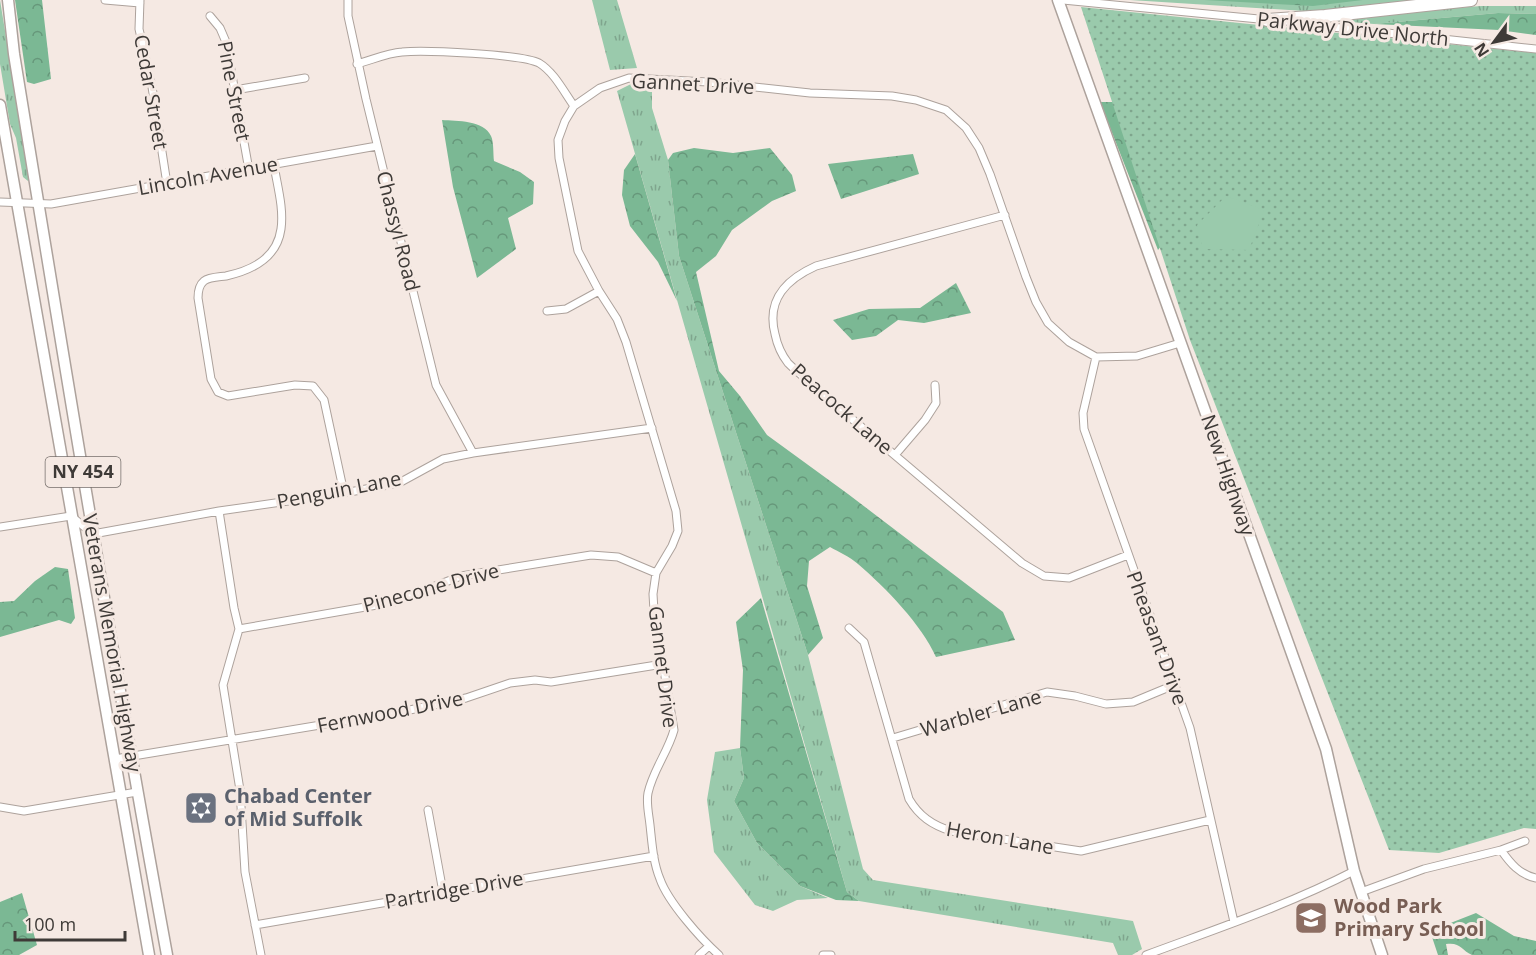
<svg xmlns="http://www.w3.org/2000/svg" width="1536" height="955" font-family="'Open Sans',sans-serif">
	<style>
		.grass { fill: url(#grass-tufts) }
		.forest { fill: url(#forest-crowns) }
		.park { fill: url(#park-dots) }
		.pitch { fill: #9acaac }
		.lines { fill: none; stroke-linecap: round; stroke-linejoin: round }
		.street-casing { stroke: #ada29c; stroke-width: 9 }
		.secondary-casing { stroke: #ada29c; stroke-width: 13 }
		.primary-casing { stroke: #ada29c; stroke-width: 13 }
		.highway-casing { stroke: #ada29c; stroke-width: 14 }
		.street { stroke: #fff; stroke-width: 7 }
		.secondary { stroke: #fff; stroke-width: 10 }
		.primary { stroke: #fff; stroke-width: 10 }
		.highway { stroke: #fff; stroke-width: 12 }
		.labels { text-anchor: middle; stroke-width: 6; stroke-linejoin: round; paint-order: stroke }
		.shield { fill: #f5e9e3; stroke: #756e6b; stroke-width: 1.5 }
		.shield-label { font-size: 18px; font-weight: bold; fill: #3e3a37 }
		.street-label { font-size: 20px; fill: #3e3a37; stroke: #f5e9e3 }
		.worship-label { font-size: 20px; font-weight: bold; fill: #5b616d; stroke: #f5e9e3; text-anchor: start }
		.education-label { font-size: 20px; font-weight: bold; fill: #785e54; stroke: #f5e9e3; text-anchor: start }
	</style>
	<defs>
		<pattern id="grass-tufts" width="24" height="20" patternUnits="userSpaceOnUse" patternTransform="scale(1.5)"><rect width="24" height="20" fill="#9acaac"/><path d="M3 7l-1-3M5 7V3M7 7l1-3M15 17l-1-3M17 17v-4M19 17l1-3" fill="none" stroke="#7fa58d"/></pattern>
		<pattern id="forest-crowns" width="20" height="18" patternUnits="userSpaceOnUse" patternTransform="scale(1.5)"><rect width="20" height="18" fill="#7bb894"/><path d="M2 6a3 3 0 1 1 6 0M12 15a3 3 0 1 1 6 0" fill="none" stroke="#66977a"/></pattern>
		<pattern id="park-dots" width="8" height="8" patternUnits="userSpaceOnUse" patternTransform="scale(1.5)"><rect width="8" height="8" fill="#9acaac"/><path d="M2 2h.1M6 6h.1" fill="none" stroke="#7fa58d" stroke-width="1.8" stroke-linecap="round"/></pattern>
	</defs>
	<rect width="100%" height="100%" fill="#f5e9e3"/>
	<path class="grass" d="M 0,0 L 29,178 L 28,181 L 23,177 L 16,138 L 10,124 L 0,64 Z
		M 592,0 L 617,0 L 637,68 L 610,70 Z
		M 1130,0 L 1427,0 L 1320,12 Z
		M 1481,6 L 1536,6 L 1536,14 L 1498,13 L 1374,24 L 1336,21 L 1340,17 Z
		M 631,84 L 652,87 L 652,108 L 668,160 L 679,256 L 808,655 L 863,869 L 873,880 L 1133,921 L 1142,949 L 1132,955 L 1118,955 L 1113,943 L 859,901 L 847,892 L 617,91 Z
		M 740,748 L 744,778 L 734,801 L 757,843 L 800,886 L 828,898 L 797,900 L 773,911 L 755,905 L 714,852 L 707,800 L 715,752 Z"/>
	<path class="forest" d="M 15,0 L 42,0 L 51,79 L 34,84 L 27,82 Z
		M 1204,0 L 1363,0 L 1313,6 Z
		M 1498,13 L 1536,14 L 1536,35 L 1499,30 L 1374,24 Z
		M 1100,102 L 1139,102 L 1169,236 L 1158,250 Z
		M 442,120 C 457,121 484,120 491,136 C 494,142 493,154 494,161 L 520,172 L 534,182 L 533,204 L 508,218 L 516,249 L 477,278 L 453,187 Z
		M 694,148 L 733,153 L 770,148 L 792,175 L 796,191 L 772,201 L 732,230 L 716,256 L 696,272 L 719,371 L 740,396 L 767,435 L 848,494 L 1003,612 L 1015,640 L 936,657 C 922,625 885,587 858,564 C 850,557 839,552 830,547 L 809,561 L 807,586 L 823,638 L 808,655 L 679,256 L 668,160 L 673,153 Z
		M 635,154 L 677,301 L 658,262 L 630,226 L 622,195 L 624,170 Z
		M 913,154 L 919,174 L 841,199 L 828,164 Z
		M 956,283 L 971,313 L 924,323 L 898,320 L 876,336 L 852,340 L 833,320 L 869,309 L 920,308 Z
		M 55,567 L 68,569 L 75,618 L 71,624 L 59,620 L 0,637 L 0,602 L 14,601 L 35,581 Z
		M 761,598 L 847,892 L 859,901 L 836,900 L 800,886 L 757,843 L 734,801 L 744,778 L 740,748 L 743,670 L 736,622 Z
		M 22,893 L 37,945 L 19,955 L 0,955 L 0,902 Z
		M 1476,913 L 1514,936 L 1536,941 L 1536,955 C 1525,955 1479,955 1472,955 C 1461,950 1461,942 1446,944 L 1448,955 L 1438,955 L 1430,931 Z"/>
	<path class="park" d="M 1081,7 L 1536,53 L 1536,829 L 1524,828 L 1439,853 L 1389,850 L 1190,340 Z"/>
	<path class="pitch" d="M 1226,196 L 1264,210 L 1249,250 L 1203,249 L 1197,225 Z"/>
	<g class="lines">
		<defs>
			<path id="street" d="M 105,0 L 140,3
				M 140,0 L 139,29 L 152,87 L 167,184
				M 348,0 L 348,16 L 366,99 L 436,385 L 473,453
				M 1063,0 L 1269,20
				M 210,16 L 220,28 L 226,42 L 249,170
				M 1295,23 L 1536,49
				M 357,64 C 372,60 387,53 402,52 C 424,50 522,54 539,63 C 554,72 564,92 574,106
				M 235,90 L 305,78
				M 274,165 C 277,185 284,208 281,229 C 277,258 253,270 226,276 C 219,277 209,277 204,281 C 199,285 198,292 198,298 L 211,379 L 218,392 L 228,396 L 295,385 L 313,386 L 324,400 L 344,493
				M 0,202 L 51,204 L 377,146
				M 1005,215 L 816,266 C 787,279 766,299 775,334 C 777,344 781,354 788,363 C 796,371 805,378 812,385 L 1022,563 L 1044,576 L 1069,578 L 1128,555
				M 547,311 L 566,309 L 599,291
				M 1096,357 L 1083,413 L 1084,429 L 1190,728 L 1234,922
				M 895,455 L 925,420 L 936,403 L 935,385
				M 219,511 L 234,608 L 239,629 L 223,685 L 240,790 L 245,872 L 261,955
				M 0,527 L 71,516 L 93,534 L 219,511 L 344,493 L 399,483 L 443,459 L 473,453 L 652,428
				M 849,628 L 864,642 L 909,799 C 919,816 932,825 951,831 L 1081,851 L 1210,820
				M 239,629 L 394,602 L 461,576 L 591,555 L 618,557 L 656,573
				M 893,738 L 1047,692 L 1075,696 L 1106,704 L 1133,702 L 1174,685
				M 115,759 L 405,711 L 466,698 L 510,683 L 535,680 L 551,682 L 663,664
				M 0,807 L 24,811 L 137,792
				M 428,810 L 443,892
				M 1501,850 C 1510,863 1520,875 1536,878
				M 1361,892 L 1424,869 L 1501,850 L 1525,841
				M 255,925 L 654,856
				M 699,955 L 709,946
				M 719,955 C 701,939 668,902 660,879 C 653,862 652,843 650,825 C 649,815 646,803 648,793 C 653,770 668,752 674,730 L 654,611 L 653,594 L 656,573 L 672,546 L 678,531 L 676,511 L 626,342 L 617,319 L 599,291 L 578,251 L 559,158 L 558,140 L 565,121 L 574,106 L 600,88 L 629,78 L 708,82 L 810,93 L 892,96 L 916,100 L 946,110 L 966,128 L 979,148 L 990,174 L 1026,277 L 1036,302 L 1048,323 L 1069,342 L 1096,357 L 1137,356 L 1180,343
				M 823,955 L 831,955
				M 1146,955 C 1216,929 1288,905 1354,871"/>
			<path id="secondary" d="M 1058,0 L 1326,749 L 1354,871 L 1382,955"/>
			<path id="primary" d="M 8,0 L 14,54 C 63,355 112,655 167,955
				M 0,105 L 149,955"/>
			<path id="highway" d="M 1267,20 L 1325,16 L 1471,0"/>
		</defs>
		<use href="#street" class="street-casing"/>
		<use href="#secondary" class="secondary-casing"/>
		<use href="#primary" class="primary-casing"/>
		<use href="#highway" class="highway-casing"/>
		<use href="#street" class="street"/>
		<use href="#secondary" class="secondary"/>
		<use href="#primary" class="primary"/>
		<use href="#highway" class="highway"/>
	</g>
	<defs>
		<symbol id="synagogue-square" viewBox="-11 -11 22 22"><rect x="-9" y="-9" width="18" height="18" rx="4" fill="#6b7280" stroke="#f5e9e3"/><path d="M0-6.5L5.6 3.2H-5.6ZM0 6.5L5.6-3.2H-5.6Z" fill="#fff"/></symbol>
		<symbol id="school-square" viewBox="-11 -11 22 22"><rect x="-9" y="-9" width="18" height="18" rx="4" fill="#8d6e63" stroke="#f5e9e3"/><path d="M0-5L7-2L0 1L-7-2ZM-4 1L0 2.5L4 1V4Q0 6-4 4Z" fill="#fff"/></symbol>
	</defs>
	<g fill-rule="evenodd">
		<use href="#synagogue-square" x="182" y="789" width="38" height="38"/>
		<use href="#school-square" x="1292" y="899" width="38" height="38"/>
	</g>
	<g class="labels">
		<rect class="shield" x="45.5" y="457" width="75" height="30" rx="4.5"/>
		<g class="shield-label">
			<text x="83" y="478">NY 454</text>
		</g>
		<g class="street-label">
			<text transform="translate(1353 29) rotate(6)" y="7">Parkway Drive North</text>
			<text transform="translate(693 84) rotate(3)" y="7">Gannet Drive</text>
			<text transform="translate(234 91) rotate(79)" y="7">Pine Street</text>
			<text transform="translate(151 92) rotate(80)" y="7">Cedar Street</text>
			<text transform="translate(208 176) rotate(-10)" y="7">Lincoln Avenue</text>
			<text transform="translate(398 231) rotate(76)" y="7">Chassyl Road</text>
			<text transform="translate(842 409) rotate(41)" y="7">Peacock Lane</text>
			<text transform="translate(1228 475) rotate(71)" y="7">New Highway</text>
			<text transform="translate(339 490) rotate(-11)" y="7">Penguin Lane</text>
			<text transform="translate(431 588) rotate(-15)" y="7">Pinecone Drive</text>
			<text transform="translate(1157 638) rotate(70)" y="7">Pheasant Drive</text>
			<text transform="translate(112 643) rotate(80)" y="7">Veterans Memorial Highway</text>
			<text transform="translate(663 667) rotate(83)" y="7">Gannet Drive</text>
			<text transform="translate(390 712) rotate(-11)" y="7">Fernwood Drive</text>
			<text transform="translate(981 713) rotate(-16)" y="7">Warbler Lane</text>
			<text transform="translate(1000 838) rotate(10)" y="7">Heron Lane</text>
			<text transform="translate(454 890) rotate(-10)" y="7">Partridge Drive</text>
		</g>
		<g class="worship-label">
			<text x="224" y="803">Chabad Center<tspan x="224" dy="23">of Mid Suffolk</tspan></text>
		</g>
		<g class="education-label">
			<text x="1334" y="913">Wood Park<tspan x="1334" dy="23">Primary School</tspan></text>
		</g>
	</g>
	<g transform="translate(1494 42) rotate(237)" stroke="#f5e9e3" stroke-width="4.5" paint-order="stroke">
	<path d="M0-4.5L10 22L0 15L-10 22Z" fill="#3e3a37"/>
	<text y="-9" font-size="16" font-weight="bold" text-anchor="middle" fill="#3e3a37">N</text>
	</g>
	<path d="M15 931v9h110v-9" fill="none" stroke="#3e3a37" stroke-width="3"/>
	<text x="24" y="931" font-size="18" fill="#3e3a37" stroke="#f5e9e3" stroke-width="4.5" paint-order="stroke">100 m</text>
</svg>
